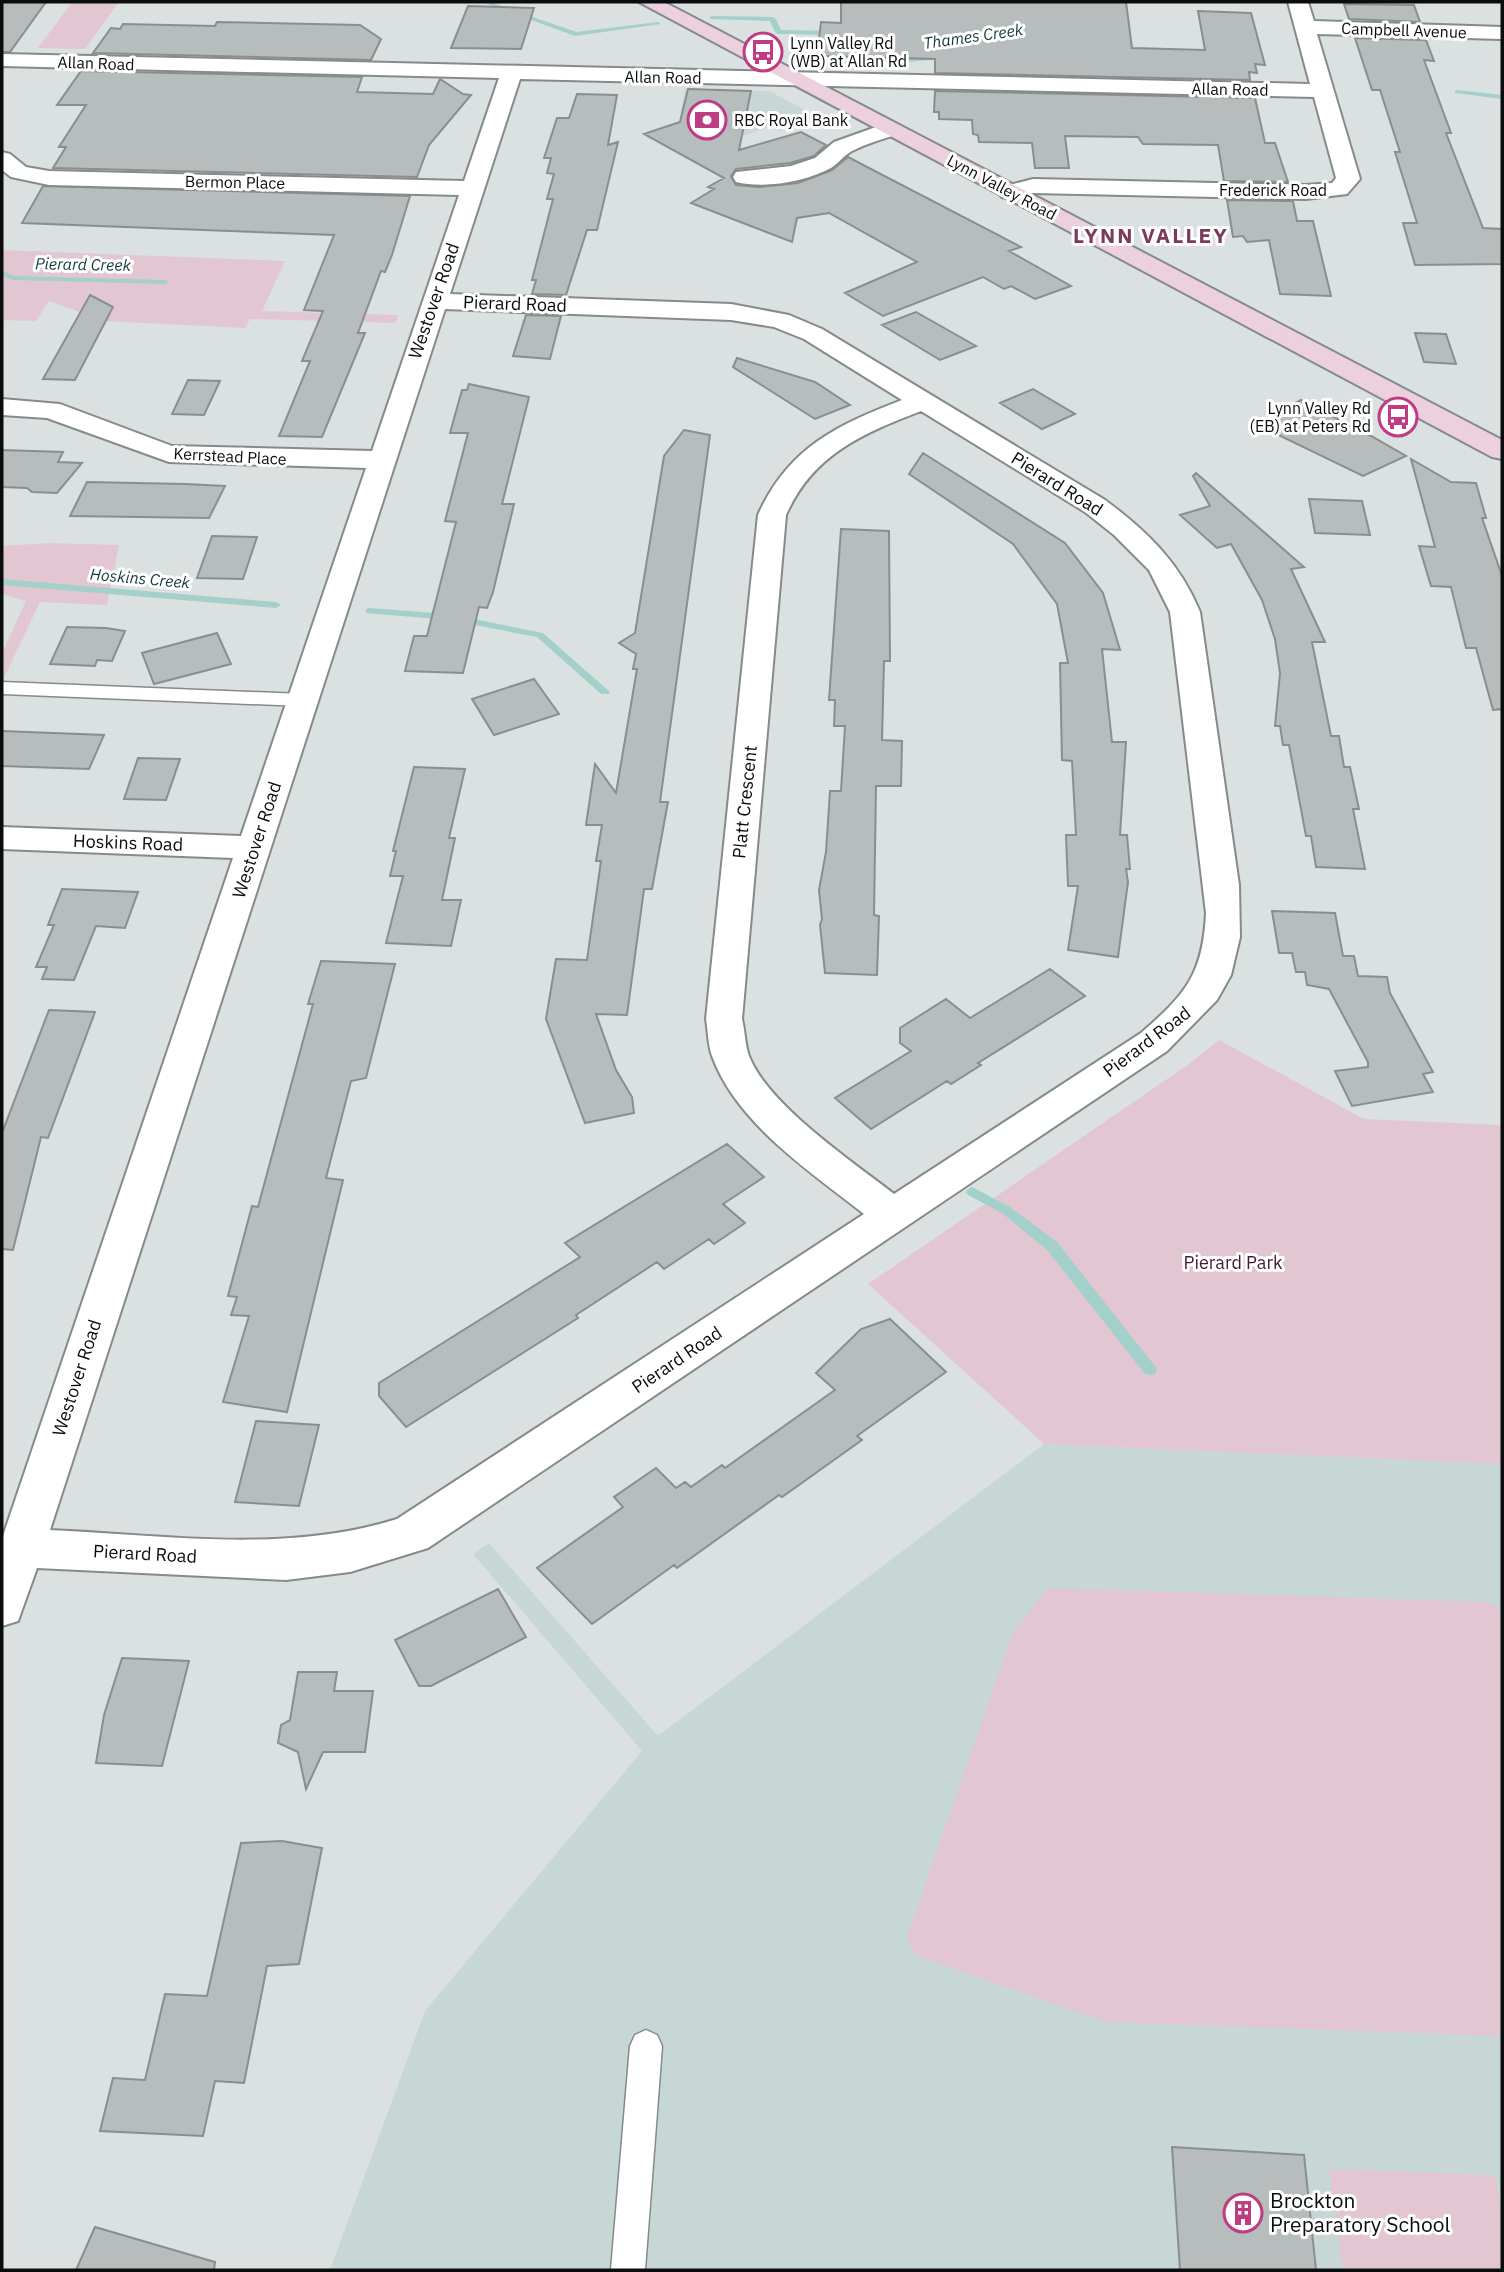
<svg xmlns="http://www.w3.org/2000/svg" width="1504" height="2272" font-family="'IBM Plex Sans',sans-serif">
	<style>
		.built { fill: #c7d7d5 }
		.green { fill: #e2c7d2 }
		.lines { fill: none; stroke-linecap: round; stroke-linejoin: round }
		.stream { fill: #a4d0cb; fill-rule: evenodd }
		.building { fill: #b6bdbc; stroke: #898f8f; stroke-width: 2 }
		.lane-casing { stroke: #848b8a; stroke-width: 3 }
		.street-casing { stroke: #848b8a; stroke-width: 4 }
		.secondary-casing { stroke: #848b8a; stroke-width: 4 }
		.lane { fill: #fff; fill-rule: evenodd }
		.street { fill: #fff; fill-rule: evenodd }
		.secondary { fill: #edd0de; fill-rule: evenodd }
		.labels { text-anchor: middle; stroke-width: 6; stroke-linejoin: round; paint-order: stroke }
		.far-street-label { font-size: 16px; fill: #0a0d0c; stroke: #fff }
		.far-water-label { font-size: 16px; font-style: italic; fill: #113a36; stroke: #fff }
		.far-poi-label { font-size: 16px; fill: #0a0d0c; stroke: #fff; text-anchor: start }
		.street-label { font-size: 18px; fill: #0a0d0c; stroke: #fff }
		.park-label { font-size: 18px; fill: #471930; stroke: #fff }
		.far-district-label { font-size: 21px; font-weight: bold; letter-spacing: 2px; fill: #7c3a5a; stroke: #fff }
		.near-poi-label { font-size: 21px; fill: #0a0d0c; stroke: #fff; text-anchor: start }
	</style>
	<rect width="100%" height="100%" fill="#dae1e0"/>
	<path class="built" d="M 685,89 L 769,91 L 811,113 L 713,146 L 675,146 Z
		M 1044,1444 L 1502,1464 L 1502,2270 L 330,2270 L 425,2011 L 642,1751 L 473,1554 L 489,1543 L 658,1736 Z"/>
	<path class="green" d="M 72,2 L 119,2 L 85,49 L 38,48 Z
		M 2,250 L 285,261 L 262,311 L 398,315 L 396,323 L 250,319 L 245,328 L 105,321 L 49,301 L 36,321 L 2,320 Z
		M 49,543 L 119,545 L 107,605 L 40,602 L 2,682 L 2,653 L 26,601 L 2,594 L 2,546 Z
		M 1219,1040 L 1364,1119 L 1502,1125 L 1502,1464 L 1044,1444 L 868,1284 L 1189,1064 Z
		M 1048,1588 L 1486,1602 L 1502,1609 L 1502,2036 L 1106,2022 L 917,1956 L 907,1937 L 1013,1632 Z
		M 1329,2169 L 1495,2175 L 1502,2214 L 1502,2270 L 1343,2270 Z"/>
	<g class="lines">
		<path class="stream" d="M 482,2 L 490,2 L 576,32 L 658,22 L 661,24 L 575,36 Z
			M 712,16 L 773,17 L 776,19 L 781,30 L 836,31 L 839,33 L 836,35 L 778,34 L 775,32 L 770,21 L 710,19 L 709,18 Z
			M 878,41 L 881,43 L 887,60 L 941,55 L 944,57 L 941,59 L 884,64 L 881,62 L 875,43 Z
			M 1457,90 L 1502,95 L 1502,99 L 1455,93 L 1455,91 Z
			M 2,271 L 15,276 L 165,280 L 169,282 L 165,284 L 14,280 L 2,276 Z
			M 2,579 L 276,602 L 281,605 L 276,608 L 2,585 Z
			M 369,608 L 449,614 L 543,633 L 610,692 L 609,694 L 601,694 L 537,637 L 449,620 L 366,613 L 366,609 Z
			M 972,1187 L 1010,1207 L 1057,1242 L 1155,1366 L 1157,1370 L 1155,1374 L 1150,1375 L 1145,1374 L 1047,1250 L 1002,1213 L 968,1195 L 966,1192 L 968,1189 Z"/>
	</g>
	<path class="building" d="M 2,2 L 46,2 L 10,52 L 2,52 Z
		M 841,2 L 1126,2 L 1132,48 L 1205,50 L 1198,11 L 1251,13 L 1265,65 L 1255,64 L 1257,73 L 1249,72 L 1250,80 L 935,73 L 935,59 L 817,56 L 821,22 L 841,23 Z
		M 1344,4 L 1414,5 L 1420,22 L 1349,19 Z
		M 468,6 L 534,8 L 521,49 L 451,48 Z
		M 217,22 L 360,25 L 381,39 L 371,60 L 93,53 L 111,28 L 120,29 L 123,24 L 215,26 Z
		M 1355,38 L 1426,40 L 1434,61 L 1424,60 L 1451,133 L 1446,133 L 1483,228 L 1502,229 L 1502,264 L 1415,265 L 1403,223 L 1417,223 L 1395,152 L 1400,152 L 1380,90 L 1372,90 Z
		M 81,71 L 362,77 L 357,92 L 433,94 L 440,79 L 463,94 L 471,95 L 429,145 L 417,177 L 53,168 L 66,147 L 59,147 L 86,105 L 57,105 Z
		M 688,89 L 751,91 L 739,150 L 801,132 L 826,145 L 814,156 L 790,163 L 736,169 L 731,176 L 736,185 L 759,187 L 798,183 L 832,170 L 848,157 L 1021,247 L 1009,251 L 1071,286 L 1035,299 L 1011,286 L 1004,289 L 983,277 L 883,316 L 845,293 L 917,262 L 829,213 L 797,218 L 792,242 L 691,203 L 714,189 L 708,187 L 724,178 L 644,134 L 680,122 Z
		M 935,91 L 1255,98 L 1265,143 L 1275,143 L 1288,182 L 1224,181 L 1218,145 L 1143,144 L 1138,137 L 1065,136 L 1069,168 L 1035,168 L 1032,143 L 979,142 L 978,135 L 973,134 L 972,120 L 939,119 L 939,112 L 934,112 Z
		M 577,94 L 617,95 L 608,145 L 618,142 L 597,230 L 587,230 L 566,295 L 532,294 L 536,280 L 532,280 L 553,199 L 547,199 L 554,174 L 547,173 L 551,158 L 544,158 L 557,118 L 569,118 Z
		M 43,186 L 410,196 L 392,255 L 385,272 L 381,271 L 358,333 L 365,333 L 322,437 L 279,436 L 310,361 L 302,361 L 323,311 L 304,310 L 334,235 L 22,223 Z
		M 1227,200 L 1293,201 L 1297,221 L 1313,221 L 1331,296 L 1280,294 L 1269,240 L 1247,242 L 1243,236 L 1233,237 Z
		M 90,295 L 113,307 L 75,380 L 43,379 Z
		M 916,312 L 976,346 L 940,360 L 882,325 Z
		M 526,315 L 561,316 L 550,359 L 513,356 Z
		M 1415,333 L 1446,334 L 1456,364 L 1424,362 Z
		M 737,358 L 815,382 L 850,405 L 815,419 L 733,367 Z
		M 188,380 L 220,381 L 204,415 L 172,414 Z
		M 469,384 L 529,397 L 502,504 L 514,504 L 493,592 L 487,608 L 479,607 L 463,673 L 405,671 L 414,636 L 427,636 L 456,522 L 445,521 L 468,433 L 450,433 L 462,390 L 467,390 Z
		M 1033,389 L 1075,414 L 1042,429 L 1000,403 Z
		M 1301,400 L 1371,436 L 1406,456 L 1363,476 L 1256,424 Z
		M 684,430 L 710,435 L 660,802 L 668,802 L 652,889 L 644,889 L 627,1015 L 596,1014 L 616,1070 L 632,1097 L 634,1113 L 585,1123 L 546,1019 L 556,959 L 587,960 L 601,861 L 596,861 L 602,825 L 586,825 L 595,764 L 616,793 L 637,669 L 633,669 L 636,654 L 619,643 L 635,633 L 664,456 Z
		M 2,450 L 63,452 L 58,462 L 82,463 L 57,493 L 32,492 L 27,488 L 2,487 Z
		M 923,453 L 1065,543 L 1103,593 L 1120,650 L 1102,649 L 1112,742 L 1126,742 L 1120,835 L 1127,835 L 1130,869 L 1126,869 L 1128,882 L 1118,957 L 1068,950 L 1078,886 L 1068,886 L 1066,835 L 1076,835 L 1072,761 L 1062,760 L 1060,663 L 1068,663 L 1057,604 L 1013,544 L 909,474 Z
		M 1411,459 L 1451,482 L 1476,483 L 1486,518 L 1482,518 L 1502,576 L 1502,709 L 1493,710 L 1476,648 L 1466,648 L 1451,587 L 1431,586 L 1419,546 L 1435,547 Z
		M 1196,473 L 1304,567 L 1291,569 L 1325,642 L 1312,642 L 1331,736 L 1339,736 L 1344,767 L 1350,767 L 1359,809 L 1353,809 L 1365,869 L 1316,867 L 1311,836 L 1306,836 L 1289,745 L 1283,745 L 1280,726 L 1275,726 L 1280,673 L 1275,639 L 1262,600 L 1231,544 L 1217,548 L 1180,515 L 1210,506 L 1193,476 Z
		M 87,482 L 185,484 L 225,486 L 209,518 L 70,516 Z
		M 1309,499 L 1362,501 L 1370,535 L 1315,533 Z
		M 841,529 L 889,531 L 890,661 L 884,661 L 882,740 L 902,741 L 901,786 L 876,786 L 874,915 L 879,916 L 877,975 L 825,973 L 820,925 L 822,919 L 819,890 L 826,852 L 830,791 L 841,791 L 845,726 L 834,726 L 835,700 L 829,700 Z
		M 212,536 L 257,537 L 243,579 L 197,578 Z
		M 67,627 L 106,628 L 125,631 L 112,661 L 97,660 L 95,666 L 50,664 Z
		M 217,633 L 231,664 L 154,684 L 142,653 Z
		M 534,679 L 559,714 L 494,735 L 472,699 Z
		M 2,731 L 104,735 L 89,769 L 2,766 Z
		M 138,758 L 180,759 L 166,800 L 124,799 Z
		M 414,767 L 465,769 L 449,838 L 455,838 L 442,900 L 461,900 L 451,946 L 386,943 L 403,876 L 390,876 L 396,851 L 393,851 Z
		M 62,889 L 138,892 L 125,928 L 96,926 L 74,980 L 42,979 L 47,967 L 36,967 L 54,925 L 48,925 Z
		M 1272,911 L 1335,913 L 1343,956 L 1354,956 L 1358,976 L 1387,977 L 1390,993 L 1433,1072 L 1423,1074 L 1433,1092 L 1352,1106 L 1335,1071 L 1368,1067 L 1368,1062 L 1329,989 L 1307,985 L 1305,972 L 1296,972 L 1292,953 L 1279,953 Z
		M 321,961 L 395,964 L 366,1078 L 351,1081 L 326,1178 L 343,1180 L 287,1412 L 223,1402 L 249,1316 L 231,1315 L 237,1297 L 228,1296 L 252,1206 L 258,1207 L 313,1004 L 308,1004 Z
		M 1050,969 L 1085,996 L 978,1063 L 981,1065 L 951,1084 L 947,1081 L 871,1129 L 835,1098 L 911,1051 L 900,1043 L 900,1028 L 946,999 L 970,1018 Z
		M 49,1010 L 95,1012 L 48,1138 L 41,1137 L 13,1250 L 2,1249 L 2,1133 Z
		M 727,1144 L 764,1177 L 723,1204 L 745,1223 L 714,1244 L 709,1239 L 664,1269 L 657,1262 L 576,1315 L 578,1318 L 406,1427 L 379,1396 L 379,1383 L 580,1257 L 565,1243 Z
		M 890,1319 L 946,1372 L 857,1436 L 862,1440 L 782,1497 L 779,1495 L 677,1568 L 674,1565 L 592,1624 L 537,1568 L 623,1507 L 614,1497 L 656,1468 L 676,1488 L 685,1482 L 691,1487 L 722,1465 L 725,1468 L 835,1390 L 816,1373 L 861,1329 Z
		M 256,1421 L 319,1425 L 299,1506 L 235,1502 Z
		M 498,1589 L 526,1637 L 431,1686 L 419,1686 L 395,1640 Z
		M 122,1658 L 189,1661 L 162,1766 L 96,1763 L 104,1715 Z
		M 298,1672 L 337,1672 L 334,1691 L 373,1691 L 365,1752 L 323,1752 L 306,1789 L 298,1752 L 278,1743 L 281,1725 L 290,1720 Z
		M 282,1841 L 322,1848 L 299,1964 L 267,1966 L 244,2083 L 215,2081 L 203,2136 L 100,2131 L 113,2078 L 145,2080 L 165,1994 L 207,1996 L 241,1843 Z
		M 1172,2147 L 1304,2155 L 1316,2270 L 1180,2270 Z
		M 95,2227 L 215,2262 L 214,2270 L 76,2270 Z"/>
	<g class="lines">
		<defs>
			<path id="lane" d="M 2,682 L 303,694 L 312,700 L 303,706 L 2,694 Z
				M 646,2030 L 657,2035 L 662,2046 L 645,2270 L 611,2270 L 630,2046 L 635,2035 Z"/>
			<path id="street" d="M 1288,2 L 1308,2 L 1314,21 L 1502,27 L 1502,39 L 1317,34 L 1360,179 L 1347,194 L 1306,199 L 1033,193 L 1010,199 L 1002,197 L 998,192 L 1002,187 L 1033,179 L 1306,185 L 1332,183 L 1336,178 L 1314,97 L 520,79 L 450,294 L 731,304 L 789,315 L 822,329 L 1105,500 C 1147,531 1180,563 1200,612 L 1239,885 L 1240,937 L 1231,975 L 1217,1000 L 1167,1051 L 428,1548 L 350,1572 L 286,1580 L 37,1568 L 18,1621 L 2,1626 L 2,1539 L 233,858 L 2,849 L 2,827 L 241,836 L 366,468 L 169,462 L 47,418 L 2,415 L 2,399 L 60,404 L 172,446 L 372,451 L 459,195 L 49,185 L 11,177 L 2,170 L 2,152 L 10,154 L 26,167 L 49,171 L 464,181 L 499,78 L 2,66 L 2,54 L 1310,84 ZM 445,309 L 731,320 L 774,327 L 804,339 L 902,400 C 837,425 788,448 758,515 L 706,1019 C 708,1031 708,1045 712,1056 C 737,1124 810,1171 864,1214 L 397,1519 C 286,1554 165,1535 50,1530 ZM 921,411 L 1085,512 L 1114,535 L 1149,570 L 1170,612 L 1206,913 C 1203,974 1186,994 1141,1033 L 894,1194 C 853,1162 768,1105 749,1056 C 745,1045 745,1031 742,1019 L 786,515 C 813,454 862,434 921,411 Z
				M 890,122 L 901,129 L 898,134 C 883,139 866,144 852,151 C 844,155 839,163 831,168 C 805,182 764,189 736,182 L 733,177 L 736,172 L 791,166 L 815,158 L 834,142 Z"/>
			<path id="secondary" d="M 639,2 L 664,2 L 1502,440 L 1502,459 L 1492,457 Z"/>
		</defs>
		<use href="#lane" class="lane-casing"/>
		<use href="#street" class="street-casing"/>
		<use href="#secondary" class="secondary-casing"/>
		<use href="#lane" class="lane"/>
		<use href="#street" class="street"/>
		<use href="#secondary" class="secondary"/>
	</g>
	<defs>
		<symbol id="bus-ring" viewBox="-11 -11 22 22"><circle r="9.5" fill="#fff" stroke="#bf3c82" stroke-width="1.5"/><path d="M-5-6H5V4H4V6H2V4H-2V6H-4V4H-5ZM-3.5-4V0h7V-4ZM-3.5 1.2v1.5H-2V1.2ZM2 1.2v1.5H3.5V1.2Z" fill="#bf3c82"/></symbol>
		<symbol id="bank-ring" viewBox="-11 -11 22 22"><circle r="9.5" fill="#fff" stroke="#bf3c82" stroke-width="1.5"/><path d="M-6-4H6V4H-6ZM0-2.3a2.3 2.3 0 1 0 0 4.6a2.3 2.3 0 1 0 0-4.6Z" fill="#bf3c82"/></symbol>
		<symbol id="building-ring" viewBox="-11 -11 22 22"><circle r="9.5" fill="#fff" stroke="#bf3c82" stroke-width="1.5"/><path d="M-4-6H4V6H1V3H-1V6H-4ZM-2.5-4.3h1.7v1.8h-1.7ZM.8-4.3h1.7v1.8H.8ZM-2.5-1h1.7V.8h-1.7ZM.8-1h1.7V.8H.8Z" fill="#bf3c82"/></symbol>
	</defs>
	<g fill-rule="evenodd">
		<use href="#bus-ring" x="741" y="30" width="44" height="44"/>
		<use href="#bank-ring" x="685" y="98" width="44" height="44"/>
		<use href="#bus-ring" x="1376" y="395" width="44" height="44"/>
		<use href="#building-ring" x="1221" y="2191" width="44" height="44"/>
	</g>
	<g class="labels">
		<g class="far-street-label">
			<text transform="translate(1404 30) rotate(2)" y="6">Campbell Avenue</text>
			<text transform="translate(96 63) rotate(2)" y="6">Allan Road</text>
			<text transform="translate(663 77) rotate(1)" y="6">Allan Road</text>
			<text transform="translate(1230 89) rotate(1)" y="6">Allan Road</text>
			<text transform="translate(235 182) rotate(1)" y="6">Bermon Place</text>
			<text transform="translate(1002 187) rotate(28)" y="6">Lynn Valley Road</text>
			<text x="1273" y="196">Frederick Road</text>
			<text transform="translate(230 456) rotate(3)" y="6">Kerrstead Place</text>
		</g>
		<g class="far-water-label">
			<text transform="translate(973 36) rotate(-8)" y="6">Thames Creek</text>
			<text transform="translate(83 264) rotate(1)" y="6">Pierard Creek</text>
			<text transform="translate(140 578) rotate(5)" y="6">Hoskins Creek</text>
		</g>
		<g class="far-poi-label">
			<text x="790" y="49">Lynn Valley Rd<tspan x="790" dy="18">(WB) at Allan Rd</tspan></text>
			<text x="734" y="126">RBC Royal Bank</text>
			<text x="1371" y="414" text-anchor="end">Lynn Valley Rd<tspan x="1371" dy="18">(EB) at Peters Rd</tspan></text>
		</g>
		<g class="street-label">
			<text transform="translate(434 301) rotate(-71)" y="6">Westover Road</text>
			<text transform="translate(515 304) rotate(2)" y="6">Pierard Road</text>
			<text transform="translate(1057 484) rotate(32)" y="6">Pierard Road</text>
			<text transform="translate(745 802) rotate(-84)" y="6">Platt Crescent</text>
			<text transform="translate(257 840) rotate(-72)" y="6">Westover Road</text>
			<text transform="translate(128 843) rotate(2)" y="6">Hoskins Road</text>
			<text transform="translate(1147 1042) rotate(-37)" y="6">Pierard Road</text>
			<text transform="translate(677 1360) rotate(-34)" y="6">Pierard Road</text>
			<text transform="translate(77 1378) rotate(-72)" y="6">Westover Road</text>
			<text transform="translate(145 1554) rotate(3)" y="6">Pierard Road</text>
		</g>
		<g class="park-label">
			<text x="1233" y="1269">Pierard Park</text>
		</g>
		<g class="far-district-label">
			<text x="1151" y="243">LYNN VALLEY</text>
		</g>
		<g class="near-poi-label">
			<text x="1270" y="2208">Brockton<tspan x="1270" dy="24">Preparatory School</tspan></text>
		</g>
	</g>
	<rect width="1504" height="2272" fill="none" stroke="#0a0d0c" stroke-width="7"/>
</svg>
